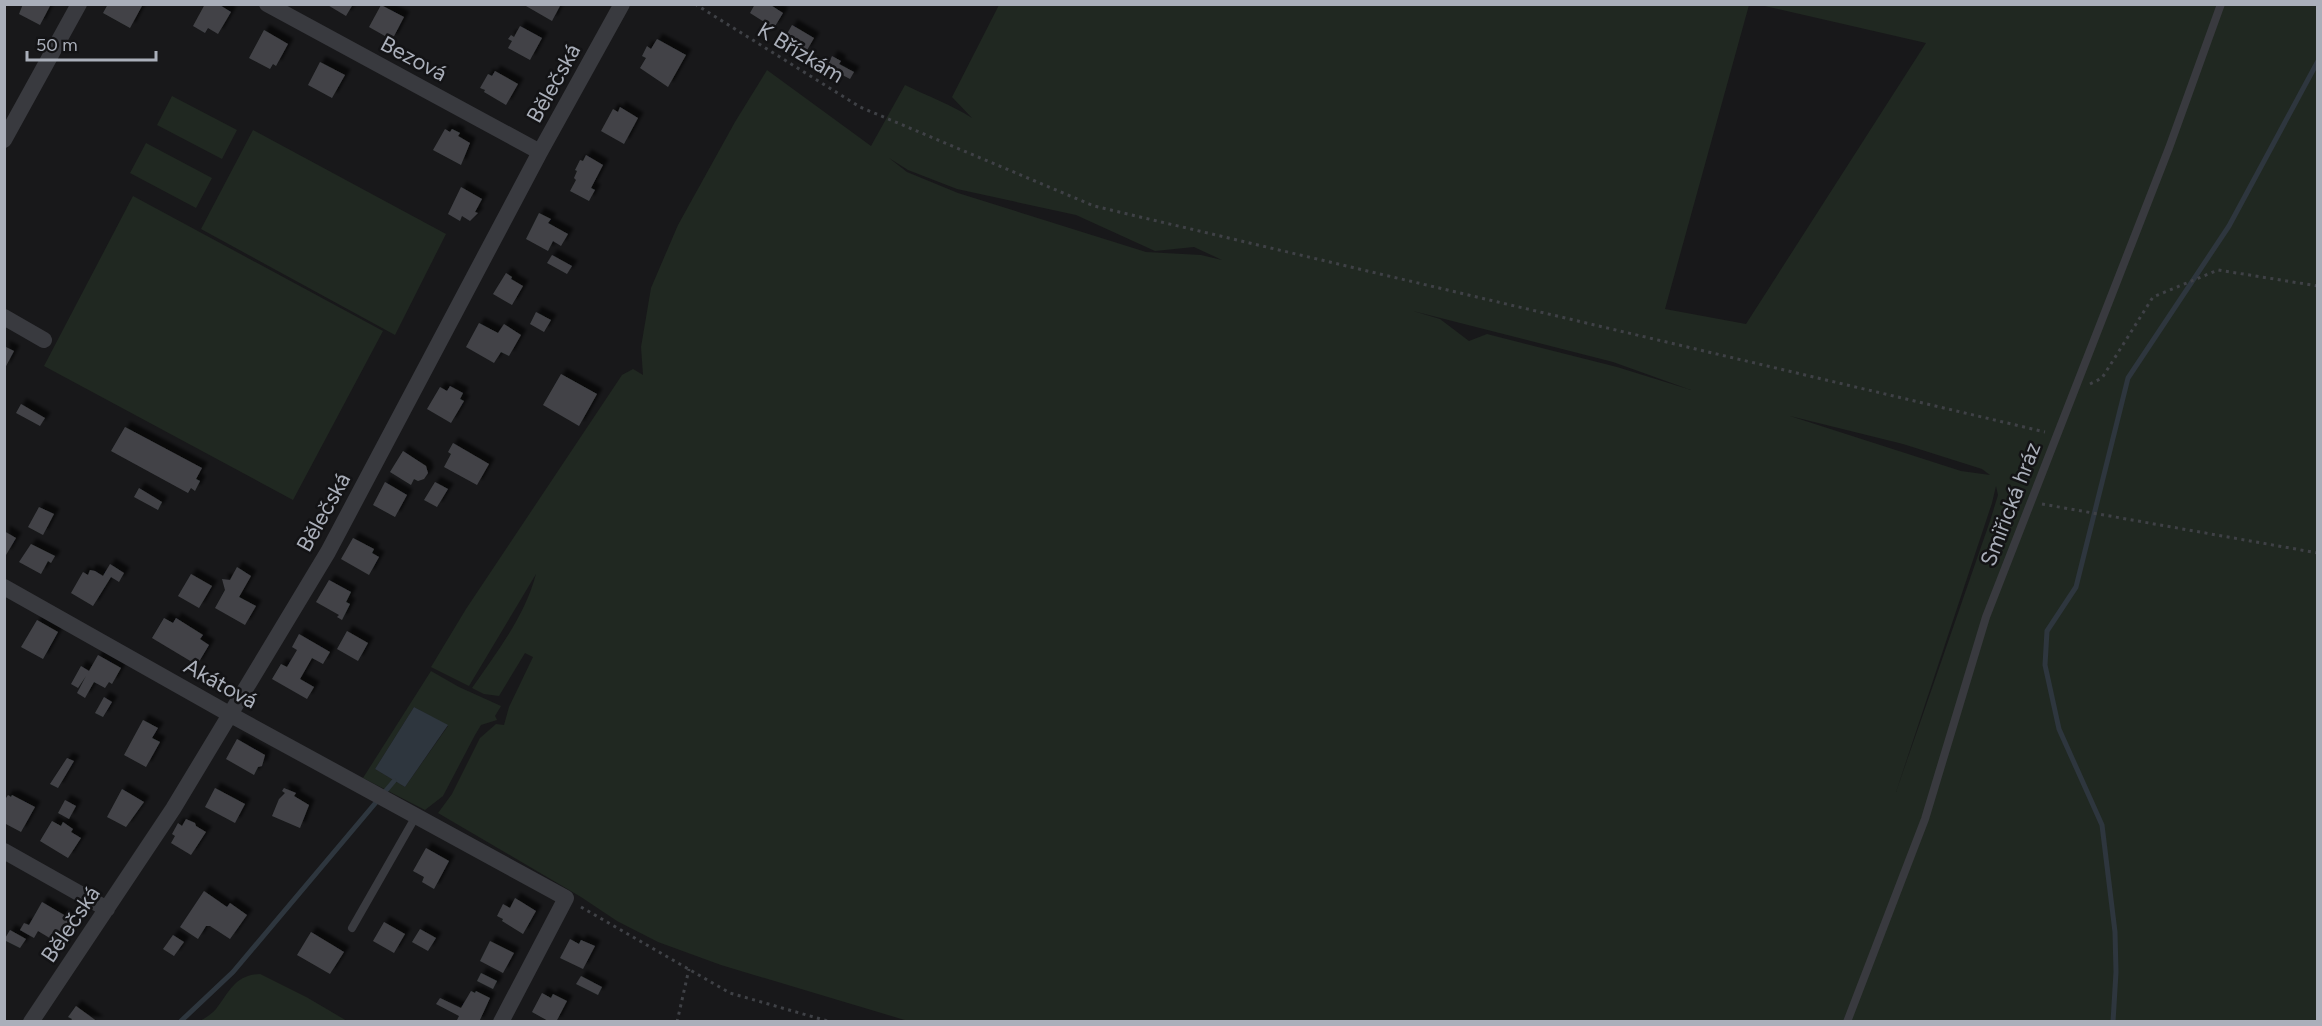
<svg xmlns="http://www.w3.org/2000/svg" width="2322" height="1026" font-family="Figtree,sans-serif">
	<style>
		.green { fill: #202821; fill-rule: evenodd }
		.water { fill: #2e363e }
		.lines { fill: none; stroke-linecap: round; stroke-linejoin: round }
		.stream { stroke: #2e363e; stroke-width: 5 }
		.building { fill: #424347; filter: url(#shadow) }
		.path { stroke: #3f4146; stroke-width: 3; stroke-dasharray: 3 4.5; stroke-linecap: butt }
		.service { stroke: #393a3f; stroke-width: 8 }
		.minor { stroke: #393a3f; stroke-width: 16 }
		.labels { text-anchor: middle; stroke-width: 5; stroke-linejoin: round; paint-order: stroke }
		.street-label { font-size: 22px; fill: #aaafba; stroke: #131315 }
	</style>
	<defs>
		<filter id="shadow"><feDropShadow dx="5.5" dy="-5.5" stdDeviation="1.5" flood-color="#0009"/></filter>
	</defs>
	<rect width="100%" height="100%" fill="#18181a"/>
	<path class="green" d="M 999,5 L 1749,5 L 1665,309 L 1746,324 L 1926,43 L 1760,5 L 2317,5 L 2317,1021 L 908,1021 L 721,965 L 658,942 L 617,921 L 581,897 L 438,813 L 452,794 L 480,738 L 496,724 L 504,725 L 509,707 L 533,657 L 525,653 L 499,696 L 484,694 L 472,688 C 497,652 525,616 536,574 L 469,686 L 431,667 L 466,609 L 622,375 L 633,369 L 643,375 L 641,347 L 651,288 L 678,225 L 735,122 L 767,70 L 871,146 L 905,85 C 927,96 952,105 972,118 L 952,97 ZM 889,158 L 908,170 L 957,189 L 1076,215 L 1155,251 L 1194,247 L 1222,260 L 1201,255 L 1146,252 L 958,193 L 907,172 ZM 1413,311 L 1613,362 L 1691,390 L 1617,367 L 1487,334 L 1469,341 L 1440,319 ZM 1790,416 L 1903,444 L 1982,469 L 1990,475 L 1961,471 ZM 1996,486 L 1998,495 L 1990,521 L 1896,792 L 1992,503 Z
		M 172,96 L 237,130 L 222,159 L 157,125 Z
		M 253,130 L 446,234 L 395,335 L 201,229 Z
		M 146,143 L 212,178 L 196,208 L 130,173 Z
		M 133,196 L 383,331 L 293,500 L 44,366 Z
		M 431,671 L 459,687 L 501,706 L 495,716 L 497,720 L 481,725 L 475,735 L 443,796 L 425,810 L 363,778 ZM 414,707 L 448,726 L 405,787 L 375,769 Z
		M 260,974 L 308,998 L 347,1021 L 200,1021 C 205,1018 212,1014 216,1009 C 230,991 235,975 260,974 Z"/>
	<path class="water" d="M 414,707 L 448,725 L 405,787 L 375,769 Z"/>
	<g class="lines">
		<path class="stream" d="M 180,1022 L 233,972 L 394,781
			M 2113,1022 L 2116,972 L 2115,932 L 2102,825 L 2059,729 L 2045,665 L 2047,631 L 2076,587 L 2128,378 L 2229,226 L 2318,61"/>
	</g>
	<path class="building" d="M 23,4 L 51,4 L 40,25 L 19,14 Z
		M 108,4 L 143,4 L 130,28 L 103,13 Z
		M 205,4 L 218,4 L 231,12 L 218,34 L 208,28 L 205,33 L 193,26 Z
		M 326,4 L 353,4 L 346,16 Z
		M 527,4 L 561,4 L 552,21 L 526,6 Z
		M 755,4 L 769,4 L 783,13 L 774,28 L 750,13 Z
		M 381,5 L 404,17 L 392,40 L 369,27 Z
		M 792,25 L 814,38 L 806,52 L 784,39 Z
		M 520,26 L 542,38 L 530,60 L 508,48 L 512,41 L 508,39 L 511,35 L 514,37 Z
		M 264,30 L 288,44 L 276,66 L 273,64 L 270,69 L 249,58 Z
		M 657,39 L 686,55 L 668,87 L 640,68 L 646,58 L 642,56 L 647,46 L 651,49 Z
		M 832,56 L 841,61 L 839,64 L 854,72 L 850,79 L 827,67 Z
		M 320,62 L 345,75 L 332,98 L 308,85 Z
		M 495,71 L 518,84 L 506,105 L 484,92 L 485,90 L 480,88 L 488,74 L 492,76 Z
		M 620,107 L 638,118 L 624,144 L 601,131 L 613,109 L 618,112 Z
		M 445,129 L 450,132 L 452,129 L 460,133 L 458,136 L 470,143 L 461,165 L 433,150 Z
		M 586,155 L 603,165 L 591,188 L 595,190 L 589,201 L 570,191 L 576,180 L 574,178 L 577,171 L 575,170 L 580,160 L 583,161 Z
		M 461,187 L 482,199 L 475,212 L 478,213 L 470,221 L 462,216 L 460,221 L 448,214 Z
		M 539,213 L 551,219 L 548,223 L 568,234 L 561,246 L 553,241 L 548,251 L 526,239 Z
		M 552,255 L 572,266 L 567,274 L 547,263 Z
		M 506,273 L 512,277 L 511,279 L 523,286 L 512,305 L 493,294 Z
		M 536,312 L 551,320 L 544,332 L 530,324 Z
		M 479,323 L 498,333 L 504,324 L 521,335 L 509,356 L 501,352 L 494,363 L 466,347 Z
		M 4,346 L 14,351 L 4,370 Z
		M 561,374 L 597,394 L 579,426 L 543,405 Z
		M 450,386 L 463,393 L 460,399 L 464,401 L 451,423 L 427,409 L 440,387 L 447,391 Z
		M 21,404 L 45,418 L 40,426 L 16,413 Z
		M 125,427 L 202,468 L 196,479 L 200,481 L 195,491 L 191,488 L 188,493 L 111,451 Z
		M 453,443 L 489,464 L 477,485 L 444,467 L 451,454 L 448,452 Z
		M 403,451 L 426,466 L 428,473 L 424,479 L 418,481 L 414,479 L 411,485 L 390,472 Z
		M 385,482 L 407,495 L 395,517 L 373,505 Z
		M 435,482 L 448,489 L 437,507 L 424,500 Z
		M 139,488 L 162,502 L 158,510 L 134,497 Z
		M 39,507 L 54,514 L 43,535 L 28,527 Z
		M 4,531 L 16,538 L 6,555 L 4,553 Z
		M 353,538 L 374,549 L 372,553 L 379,557 L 369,575 L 341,559 Z
		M 31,544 L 55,556 L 51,563 L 48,561 L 41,574 L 19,562 Z
		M 110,564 L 124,573 L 119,582 L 111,577 L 93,606 L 71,593 L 83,572 L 88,575 L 90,570 L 95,571 L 103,576 Z
		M 237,567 L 251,576 L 239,597 L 256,606 L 245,625 L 215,608 L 225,590 L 222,579 L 230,580 Z
		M 191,574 L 212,586 L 199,608 L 178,596 Z
		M 329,580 L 351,592 L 346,602 L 350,604 L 342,620 L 337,617 L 339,615 L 316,602 Z
		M 164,618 L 173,623 L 176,618 L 203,635 L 200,639 L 209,645 L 197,665 L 152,638 Z
		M 37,620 L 58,632 L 43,659 L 21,647 Z
		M 347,631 L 368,643 L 358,661 L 337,649 Z
		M 299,634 L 330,652 L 323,664 L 312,658 L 300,679 L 314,687 L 307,699 L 272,679 L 281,664 L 287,667 L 297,650 L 292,647 Z
		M 98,655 L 121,668 L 112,684 L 109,682 L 105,688 L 94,682 L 85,698 L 77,693 L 86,676 L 78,688 L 71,684 L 81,666 L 89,671 Z
		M 104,697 L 112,702 L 103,717 L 95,713 Z
		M 143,720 L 158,728 L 152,738 L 160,742 L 146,767 L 124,755 Z
		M 237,739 L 265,755 L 262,766 L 258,767 L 254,775 L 226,759 Z
		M 67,758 L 74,761 L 58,788 L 50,784 Z
		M 215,788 L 245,804 L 235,823 L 205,807 Z
		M 284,788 L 296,793 L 294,796 L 309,805 L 300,828 L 272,816 L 279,799 L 285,793 L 282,791 Z
		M 122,789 L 144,802 L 126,827 L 107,817 Z
		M 8,795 L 11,797 L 12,795 L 35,807 L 21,832 L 4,823 L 4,801 Z
		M 65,800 L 76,806 L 69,819 L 58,813 Z
		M 186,819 L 195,823 L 196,826 L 206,832 L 191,855 L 171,843 L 175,836 L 172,834 L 178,823 L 182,826 Z
		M 52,821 L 61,826 L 63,822 L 73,829 L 71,832 L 81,838 L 68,858 L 40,841 Z
		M 426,848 L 449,861 L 434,889 L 422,882 L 424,877 L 413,871 Z
		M 204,891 L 227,907 L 230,903 L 247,915 L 230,939 L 210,926 L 206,926 L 198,939 L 180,927 Z
		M 515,898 L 536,911 L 523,934 L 502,921 L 503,919 L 497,916 L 503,904 L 510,908 Z
		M 42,902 L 71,919 L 58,943 L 38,931 L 34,938 L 20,930 L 24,923 L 29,925 Z
		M 384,922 L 405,934 L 394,953 L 373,941 Z
		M 420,929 L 436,938 L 428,951 L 412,942 Z
		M 10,930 L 26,939 L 20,948 L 4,940 Z
		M 311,932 L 344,952 L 330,974 L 297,955 Z
		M 173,935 L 184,942 L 174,956 L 163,949 Z
		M 570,939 L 579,944 L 581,940 L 595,946 L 583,969 L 560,958 Z
		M 490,941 L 514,953 L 503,973 L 480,961 Z
		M 481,973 L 497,981 L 493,989 L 477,981 Z
		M 581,976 L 602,987 L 598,995 L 576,984 Z
		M 471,991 L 475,993 L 476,991 L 490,998 L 479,1022 L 456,1022 L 459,1016 L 436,1004 L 440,998 L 461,1008 Z
		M 542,993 L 551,998 L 553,994 L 567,1001 L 556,1022 L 550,1022 L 532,1012 Z
		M 76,1006 L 98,1022 L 70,1022 L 72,1019 L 68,1017 Z"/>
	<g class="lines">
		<path class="path" d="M 695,4 L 860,107 L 1094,206 L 2045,432
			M 2090,384 L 2102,378 L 2153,297 L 2218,270 L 2318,286
			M 2042,504 L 2318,553
			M 581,907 L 730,993 L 831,1022
			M 677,1022 L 689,969"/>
		<path class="service" d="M 352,928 L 416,816
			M 1847,1022 L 1925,819 L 1986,617 L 2169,148 L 2221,4"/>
		<path class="minor" d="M 267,4 L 540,152
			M 4,140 L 79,4
			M 4,317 L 44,340
			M 4,587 L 231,715 L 566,898 L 501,1022
			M 4,851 L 107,909
			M 31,1022 L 173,809 L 328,552 L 540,152 L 622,4"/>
	</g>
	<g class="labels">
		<g class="street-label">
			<text transform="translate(801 52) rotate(31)" y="8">K Břízkám</text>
			<text transform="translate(414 58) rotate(28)" y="8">Bezová</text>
			<text transform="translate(553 83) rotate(-61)" y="8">Bělečská</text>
			<text transform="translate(2010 504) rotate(-69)" y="8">Smiřická hráz</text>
			<text transform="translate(323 512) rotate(-61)" y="8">Bělečská</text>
			<text transform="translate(221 683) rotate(29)" y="8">Akátová</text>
			<text transform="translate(70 924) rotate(-56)" y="8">Bělečská</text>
		</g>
	</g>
	<rect width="2322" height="1026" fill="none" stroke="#aaafba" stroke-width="12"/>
	<path d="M27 51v9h129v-9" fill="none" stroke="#aaafba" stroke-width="3"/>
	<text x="36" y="51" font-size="18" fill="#aaafba" stroke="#131315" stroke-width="4.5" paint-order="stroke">50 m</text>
</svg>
